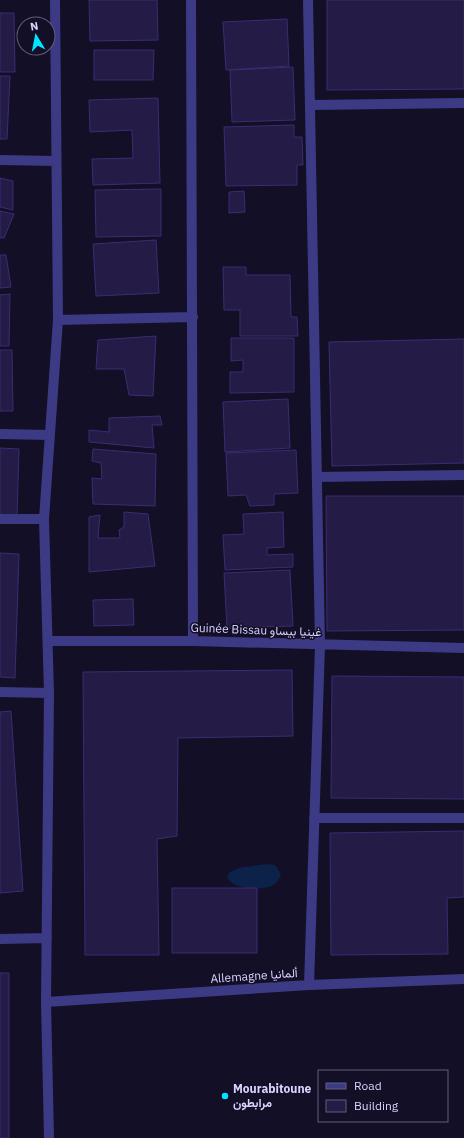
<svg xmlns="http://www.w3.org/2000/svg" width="464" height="1138" font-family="'IBM Plex Sans',Vazirmatn,sans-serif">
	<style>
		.water { fill: #0c2248 }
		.building { fill: #241b47; stroke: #3b2d73 }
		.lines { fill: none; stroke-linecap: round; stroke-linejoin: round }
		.minor { stroke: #3d3a85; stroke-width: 10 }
		.poi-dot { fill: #00e5ff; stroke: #130f26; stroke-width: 1.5 }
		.labels { text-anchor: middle; stroke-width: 3; stroke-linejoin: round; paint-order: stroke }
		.street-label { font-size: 12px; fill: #d9d4ff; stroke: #130f26 }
		.poi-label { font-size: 12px; font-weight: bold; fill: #d9d4ff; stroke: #130f26; text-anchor: start }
	</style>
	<rect width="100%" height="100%" fill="#130f26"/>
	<path class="water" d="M 267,864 L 275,865 L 281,874 C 280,877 278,881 276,883 C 265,892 235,890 227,878 L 229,873 L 239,868 Z"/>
	<path class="building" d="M 89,0 L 157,0 L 158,40 L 90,41 Z
		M 327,0 L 464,0 L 464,89 L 327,90 Z
		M 0,13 L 14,13 L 15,72 L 0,72 Z
		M 287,19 L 289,66 L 226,70 L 223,22 Z
		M 94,50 L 154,50 L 153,80 L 94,80 Z
		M 293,67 L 295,120 L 232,122 L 230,70 Z
		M 0,76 L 10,76 L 7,139 L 0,139 Z
		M 158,98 L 160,183 L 93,185 L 92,159 L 133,158 L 132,130 L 90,132 L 89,100 Z
		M 294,125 L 294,137 L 302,137 L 303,165 L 297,165 L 297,185 L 226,186 L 224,127 Z
		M 0,178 L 13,181 L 13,210 L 0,207 Z
		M 161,189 L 161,236 L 96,237 L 95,190 Z
		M 244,191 L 245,212 L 229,213 L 229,192 Z
		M 0,211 L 14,214 L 4,238 L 0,238 Z
		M 156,240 L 159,293 L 96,296 L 93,244 Z
		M 0,255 L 6,255 L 11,287 L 0,288 Z
		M 223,267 L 246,267 L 246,275 L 290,275 L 291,317 L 297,317 L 298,336 L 240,336 L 240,310 L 224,310 Z
		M 10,294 L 9,346 L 0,346 L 0,295 Z
		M 156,336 L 153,396 L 129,395 L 124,369 L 96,369 L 98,340 Z
		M 231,338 L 294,338 L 294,392 L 230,393 L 230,372 L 243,372 L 243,360 L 231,361 Z
		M 464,339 L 464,463 L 332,466 L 329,342 Z
		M 0,350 L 12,350 L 13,411 L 0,411 Z
		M 288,399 L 290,448 L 225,452 L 223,402 Z
		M 160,416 L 162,425 L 152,425 L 154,448 L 89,442 L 89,430 L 109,432 L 109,418 Z
		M 0,448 L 19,449 L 17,516 L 0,515 Z
		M 93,449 L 156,454 L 155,506 L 93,504 L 92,478 L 102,479 L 101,463 L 92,461 Z
		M 296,450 L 298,493 L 274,494 L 274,505 L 250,506 L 246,495 L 228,496 L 226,453 Z
		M 326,496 L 464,496 L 464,630 L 327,631 Z
		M 124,512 L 148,514 L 155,566 L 89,572 L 89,517 L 100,515 L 98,538 L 120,538 L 119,530 L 124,527 Z
		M 283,512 L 284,547 L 267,548 L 267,555 L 293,554 L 293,567 L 225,570 L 223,535 L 244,534 L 243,514 Z
		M 0,553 L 19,554 L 15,678 L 0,677 Z
		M 290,570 L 293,626 L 227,628 L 224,573 Z
		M 133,599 L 134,625 L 94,626 L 93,600 Z
		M 292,670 L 293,736 L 178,738 L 177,836 L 157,839 L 159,955 L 85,955 L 83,672 Z
		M 332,676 L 464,677 L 464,799 L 331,798 Z
		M 11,711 L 23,891 L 0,893 L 0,712 Z
		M 464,831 L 464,897 L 447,898 L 448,954 L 331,955 L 330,833 Z
		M 172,888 L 257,888 L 257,953 L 172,953 Z
		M 0,973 L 9,973 L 9,1138 L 0,1138 Z"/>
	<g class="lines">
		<path class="minor" d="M 191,0 L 193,641
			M 308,0 L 320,645 L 309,985
			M 311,105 L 464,103
			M 0,160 L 56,161
			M 58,320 L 193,317
			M 0,434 L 50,435
			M 317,477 L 464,475
			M 0,519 L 44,519
			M 48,641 L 193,641 L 464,648
			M 0,692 L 49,693
			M 314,818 L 464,818
			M 0,939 L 47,938
			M 46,1002 L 309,985 L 464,979
			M 49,1138 L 46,1002 L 49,693 L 44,519 L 58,320 L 55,0"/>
	</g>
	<circle class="poi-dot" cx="225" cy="1096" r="4"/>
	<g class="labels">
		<g class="street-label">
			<text transform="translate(256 630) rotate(2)" y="4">Guinée Bissau غينيا بيساو</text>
			<text transform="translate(254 976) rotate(-4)" y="4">Allemagne ألمانيا</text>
		</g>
		<g class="poi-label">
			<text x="233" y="1093">Mourabitoune<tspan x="233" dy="14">مرابطون</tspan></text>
		</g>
	</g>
	<rect x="318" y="1070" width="130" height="52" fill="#130f26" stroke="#625e7d"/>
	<rect x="326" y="1083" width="20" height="6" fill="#3d3a85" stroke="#625e7d"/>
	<text x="354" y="1090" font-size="12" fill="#d9d4ff">Road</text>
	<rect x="326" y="1100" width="20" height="12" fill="#241b47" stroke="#625e7d"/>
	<text x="354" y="1110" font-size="12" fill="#d9d4ff">Building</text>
	<g transform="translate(36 36) rotate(350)"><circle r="19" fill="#130f26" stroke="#625e7d"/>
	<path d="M0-3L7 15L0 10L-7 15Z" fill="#00e5ff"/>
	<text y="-6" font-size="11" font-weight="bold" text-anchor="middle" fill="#d9d4ff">N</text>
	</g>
</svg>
